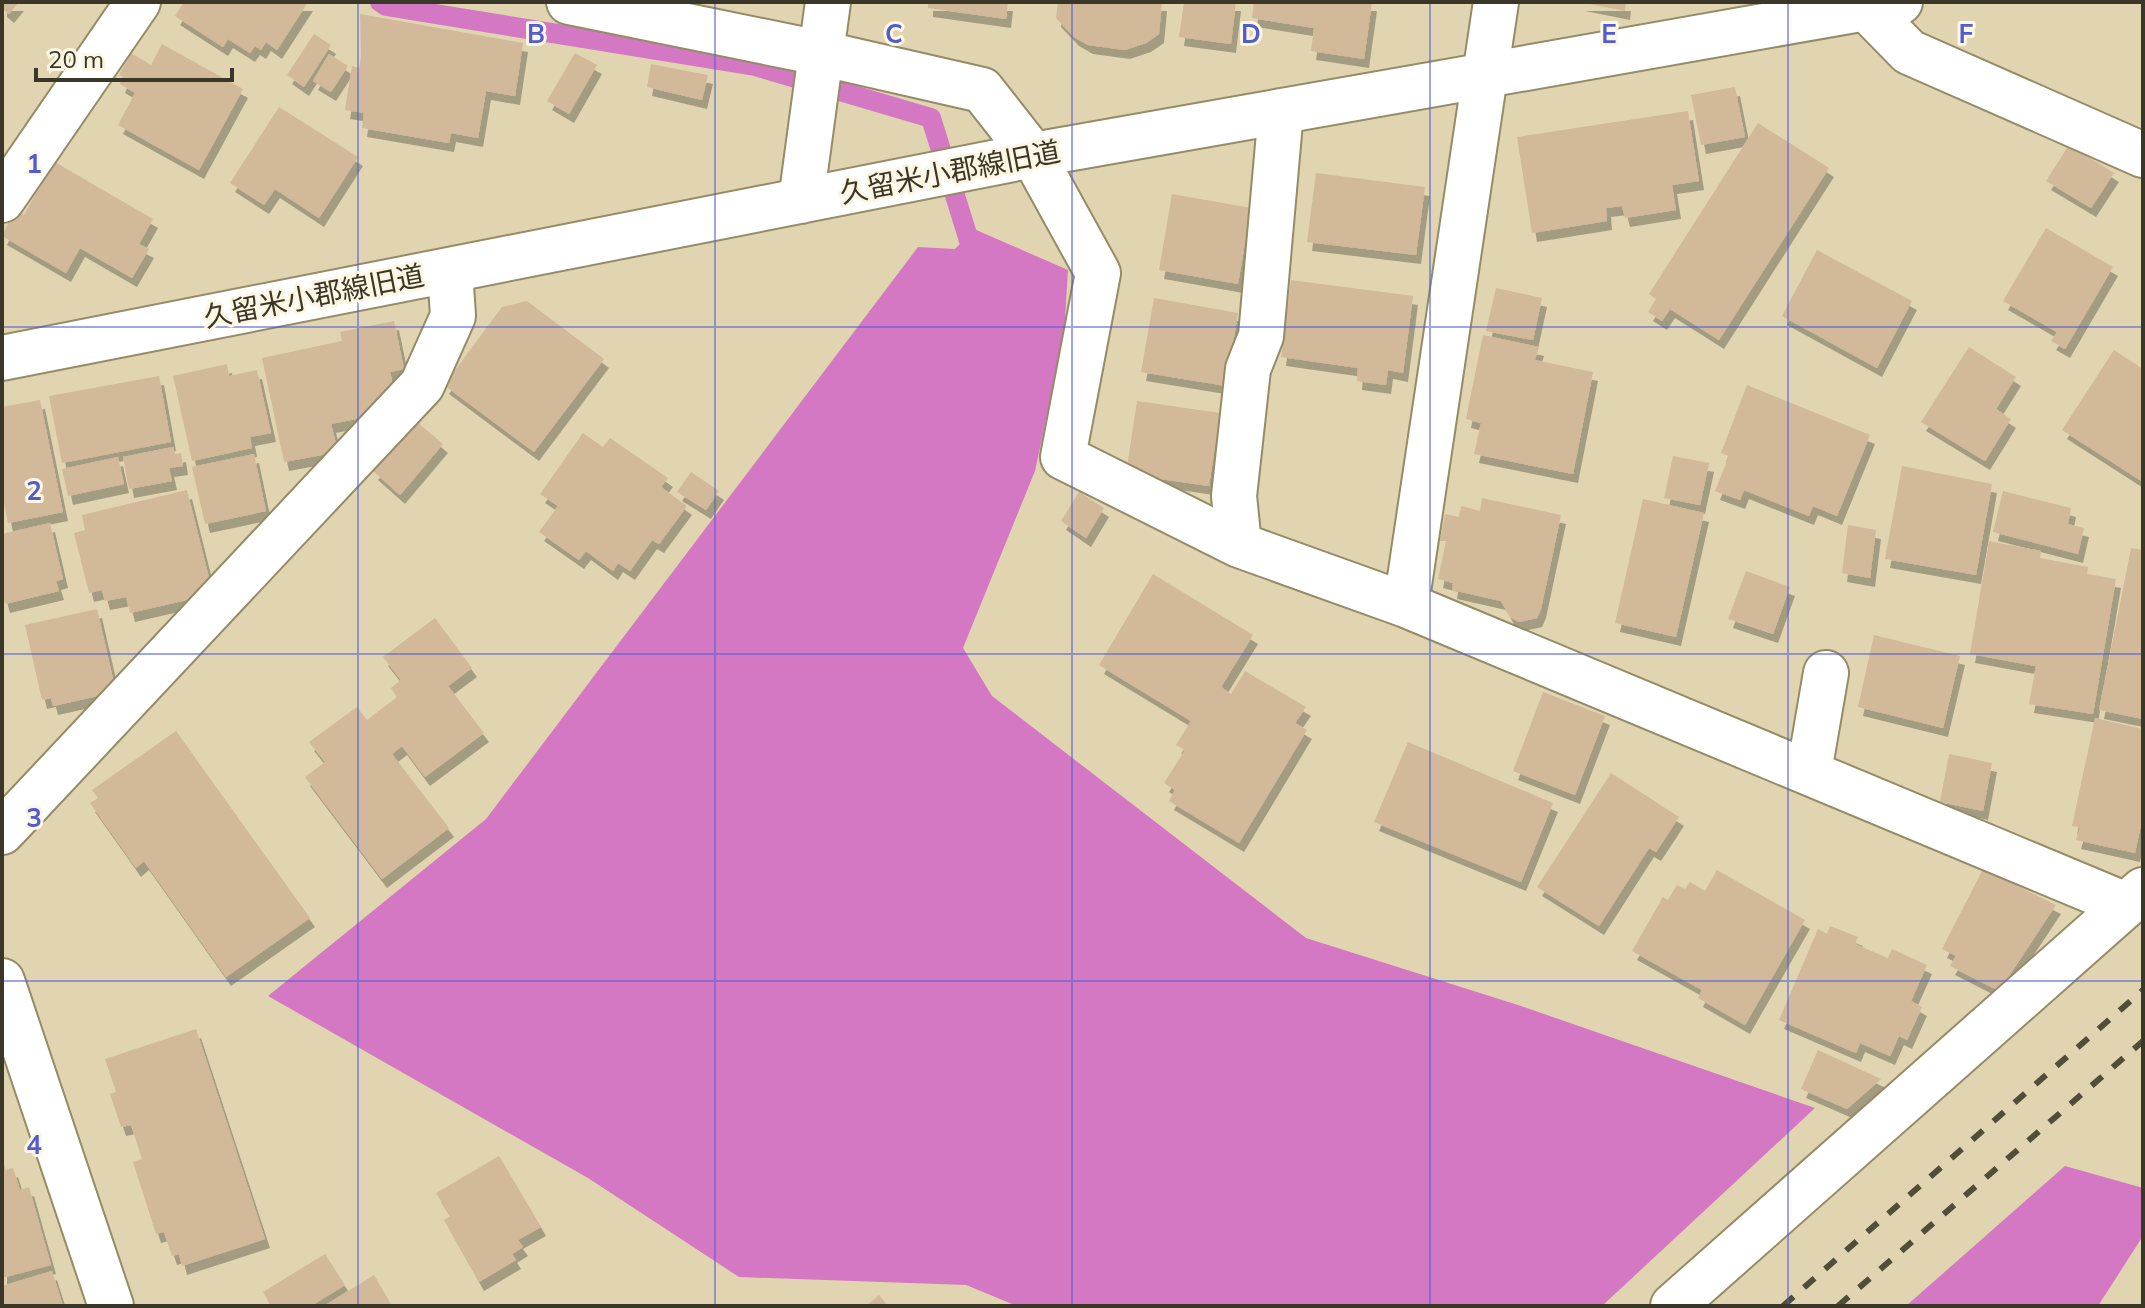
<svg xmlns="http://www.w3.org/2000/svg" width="2145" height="1308" font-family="Mulish,'Noto Sans JP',sans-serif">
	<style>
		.water { fill: #d478c3 }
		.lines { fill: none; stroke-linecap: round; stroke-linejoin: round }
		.stream { stroke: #d478c3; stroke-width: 20 }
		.building { fill: #d1b99a; filter: url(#shadow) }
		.minor-casing { stroke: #948b67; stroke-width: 48 }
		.minor { stroke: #fff; stroke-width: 44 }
		.rail { stroke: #524d3b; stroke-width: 6; stroke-dasharray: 14 14; stroke-linecap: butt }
		.grid { fill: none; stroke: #515cd3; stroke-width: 2; stroke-opacity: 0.55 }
		.labels { text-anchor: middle; stroke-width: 6; stroke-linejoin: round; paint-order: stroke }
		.street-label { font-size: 28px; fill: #3b3728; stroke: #fcf6e3 }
		.grid-label { font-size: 26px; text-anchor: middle; font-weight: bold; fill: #515cd3; stroke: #fcf6e3; stroke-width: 6; stroke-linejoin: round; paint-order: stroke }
	</style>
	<defs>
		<filter id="shadow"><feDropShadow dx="5" dy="9" stdDeviation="0" flood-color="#0004"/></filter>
	</defs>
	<rect width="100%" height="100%" fill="#e0d5b0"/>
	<path class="water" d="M 974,229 L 1068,270 L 1064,335 L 1035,471 L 963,648 L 992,696 L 1306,938 L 1521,1006 L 1815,1108 L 1602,1306 L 1017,1306 L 966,1285 L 739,1277 L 588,1178 L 268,996 L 486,819 L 918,247 L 955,249 Z
		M 2065,1166 L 2143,1188 L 2143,1236 L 2098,1306 L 1906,1306 Z"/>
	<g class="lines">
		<path class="stream" d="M 380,2 L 386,6 L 755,66 L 931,118 L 975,260"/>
	</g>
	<path class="building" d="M 2,2 L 19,2 L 9,14 L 2,8 Z
		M 184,2 L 308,2 L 277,50 L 266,42 L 261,50 L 255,46 L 250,53 L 228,39 L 223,47 L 175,16 Z
		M 928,2 L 1008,2 L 1006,19 L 928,8 Z
		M 1058,2 L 1162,2 L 1159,34 L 1146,43 L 1125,50 L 1088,45 L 1074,37 L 1056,18 Z
		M 1184,2 L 1236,2 L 1231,44 L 1179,37 Z
		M 1254,2 L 1372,2 L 1364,59 L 1311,51 L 1314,28 L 1252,18 Z
		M 1580,2 L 1626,2 L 1625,11 Z
		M 360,14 L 523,43 L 515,96 L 486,91 L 478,138 L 451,133 L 449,143 L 362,128 L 364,113 L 345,110 L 352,66 L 359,68 L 361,57 Z
		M 314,34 L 331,45 L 304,87 L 287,75 Z
		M 162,44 L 243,89 L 199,170 L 118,125 L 135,93 L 120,84 L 123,77 L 119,75 L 131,53 L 151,65 Z
		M 575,53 L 597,65 L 569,114 L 547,101 Z
		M 329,54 L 348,66 L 331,92 L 313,81 Z
		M 651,64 L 708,75 L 702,100 L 647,87 Z
		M 1735,87 L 1745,137 L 1701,145 L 1691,95 Z
		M 279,107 L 358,157 L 319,218 L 275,189 L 264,205 L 230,183 Z
		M 1688,111 L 1699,181 L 1672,185 L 1676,210 L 1625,218 L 1622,206 L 1606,208 L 1607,221 L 1532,233 L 1517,137 Z
		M 1758,123 L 1829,168 L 1719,340 L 1670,309 L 1662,321 L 1648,312 L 1656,299 L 1649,294 Z
		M 2069,145 L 2114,173 L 2091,208 L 2046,181 Z
		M 53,161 L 153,219 L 139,244 L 149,249 L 132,278 L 80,248 L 66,273 L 2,236 L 15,210 L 24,215 Z
		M 1316,173 L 1425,187 L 1416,255 L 1307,242 Z
		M 1172,194 L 1251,208 L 1238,284 L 1159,270 Z
		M 2046,228 L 2113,267 L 2065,349 L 2051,341 L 2057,332 L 2003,301 Z
		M 1817,250 L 1912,301 L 1877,368 L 1782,316 Z
		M 1291,280 L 1413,296 L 1403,373 L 1388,370 L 1386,385 L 1357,381 L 1358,368 L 1281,357 Z
		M 1496,288 L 1542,298 L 1533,340 L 1486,331 Z
		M 1154,298 L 1238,313 L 1226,386 L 1141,372 Z
		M 527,301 L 604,359 L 534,452 L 444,385 L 502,307 Z
		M 394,321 L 404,369 L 390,372 L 396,399 L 381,414 L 331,424 L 338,452 L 284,462 L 262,358 L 342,341 L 340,332 Z
		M 1483,335 L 1539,347 L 1535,360 L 1593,372 L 1573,474 L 1474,454 L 1481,423 L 1466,419 Z
		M 1969,347 L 2016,377 L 1996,409 L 2011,419 L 1985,461 L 1921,422 Z
		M 2114,350 L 2143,369 L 2143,482 L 2062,430 Z
		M 227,364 L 229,376 L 257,370 L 271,433 L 250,437 L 252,448 L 192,461 L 173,376 Z
		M 159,376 L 171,442 L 62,463 L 49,396 Z
		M 1747,385 L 1870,435 L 1837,516 L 1813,506 L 1809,516 L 1744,490 L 1740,500 L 1715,491 L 1729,456 L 1721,453 Z
		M 40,400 L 63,512 L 8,523 L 2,493 L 2,407 Z
		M 1137,401 L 1220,413 L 1209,486 L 1126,474 Z
		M 416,421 L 443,444 L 400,495 L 373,471 Z
		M 583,433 L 603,447 L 610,438 L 668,478 L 661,487 L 687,506 L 659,544 L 652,540 L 630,571 L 618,563 L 613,571 L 586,551 L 579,560 L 539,532 L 558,506 L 540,494 Z
		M 173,447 L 175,454 L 181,453 L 183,466 L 169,468 L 172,481 L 129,489 L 123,457 Z
		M 254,454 L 266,511 L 205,524 L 192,467 Z
		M 1673,456 L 1709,463 L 1700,505 L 1664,498 Z
		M 118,457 L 124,484 L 68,496 L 62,469 Z
		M 1902,466 L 1992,484 L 1976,575 L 1885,559 Z
		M 691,472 L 719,491 L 706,510 L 677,492 Z
		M 187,490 L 213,594 L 130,613 L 126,597 L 105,601 L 102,590 L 89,593 L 74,533 L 85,530 L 82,515 Z
		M 2003,491 L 2071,508 L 2068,524 L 2084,528 L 2078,554 L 1993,532 Z
		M 1079,492 L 1104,508 L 1086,538 L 1061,521 Z
		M 1482,498 L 1561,515 L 1541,609 L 1537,618 L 1519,622 L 1510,617 L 1501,601 L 1452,590 L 1453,583 L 1438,579 L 1446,541 L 1440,541 L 1445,514 L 1459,517 L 1461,506 L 1480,511 Z
		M 1643,499 L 1704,513 L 1676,637 L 1615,623 Z
		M 50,523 L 63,579 L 56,581 L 59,591 L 5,604 L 2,593 L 2,534 Z
		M 1848,525 L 1876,530 L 1870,578 L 1842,573 Z
		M 1989,541 L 2041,551 L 2040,558 L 2088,567 L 2087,574 L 2116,579 L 2093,714 L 2029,704 L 2036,666 L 1970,654 Z
		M 2131,548 L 2143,550 L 2143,719 L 2099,710 Z
		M 1746,571 L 1790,587 L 1773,634 L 1728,619 Z
		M 1153,574 L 1253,635 L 1221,687 L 1231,694 L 1245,671 L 1306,707 L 1295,723 L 1307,730 L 1239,843 L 1169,801 L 1175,790 L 1164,783 L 1185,750 L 1176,745 L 1191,721 L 1099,665 Z
		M 97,609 L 116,692 L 53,706 L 51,698 L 42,700 L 25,625 Z
		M 435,618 L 472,668 L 448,686 L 484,733 L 425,777 L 402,746 L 392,754 L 449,828 L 382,879 L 305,777 L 325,762 L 309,742 L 357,707 L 367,720 L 397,697 L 391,688 L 401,680 L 383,657 Z
		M 1874,635 L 1960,656 L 1943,728 L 1858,707 Z
		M 1543,692 L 1605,716 L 1575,795 L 1513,771 Z
		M 2095,718 L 2143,729 L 2143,829 L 2140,829 L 2135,853 L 2076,840 L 2080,827 L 2072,826 Z
		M 176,731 L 310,918 L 226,977 L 144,861 L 136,868 L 90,803 L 98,798 L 92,790 Z
		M 1408,742 L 1553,803 L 1521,882 L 1374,822 Z
		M 1949,754 L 1992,763 L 1983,811 L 1940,802 Z
		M 1611,773 L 1679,817 L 1656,852 L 1649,848 L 1599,926 L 1537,887 Z
		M 1983,869 L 2056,905 L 1999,991 L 1950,966 L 1956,956 L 1942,949 Z
		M 1717,870 L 1805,920 L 1745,1025 L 1698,998 L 1702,990 L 1632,951 L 1663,897 L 1668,900 L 1677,885 L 1685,889 L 1690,882 L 1705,891 Z
		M 1830,926 L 1858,937 L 1855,944 L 1888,958 L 1892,949 L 1927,965 L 1911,1001 L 1922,1007 L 1907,1040 L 1899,1036 L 1890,1056 L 1860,1043 L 1856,1053 L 1779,1020 L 1818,929 L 1827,934 Z
		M 196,1029 L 265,1239 L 182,1266 L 179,1254 L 172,1256 L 164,1232 L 156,1234 L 133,1162 L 142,1159 L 131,1125 L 121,1127 L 110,1094 L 116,1092 L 105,1059 Z
		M 1818,1050 L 1881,1079 L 1847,1109 L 1801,1089 Z
		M 499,1156 L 541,1227 L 518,1240 L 523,1247 L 512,1254 L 516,1260 L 479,1282 L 444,1220 L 450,1216 L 436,1193 Z
		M 2,1159 L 6,1170 L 13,1168 L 20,1190 L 29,1187 L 51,1265 L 2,1278 Z
		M 325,1254 L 345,1285 L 311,1306 L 271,1306 L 263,1292 Z
		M 52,1271 L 63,1306 L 2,1306 L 2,1286 Z
		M 374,1275 L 392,1306 L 324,1306 Z
		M 879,1295 L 888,1306 L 866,1306 Z"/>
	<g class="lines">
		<defs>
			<path id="minor" d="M 569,2 L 820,53 L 982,90 L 1033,155 L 1098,273 L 1063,457 L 1239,545 L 1406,605 L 2126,905
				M 1866,8 L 1909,52 L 2143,155
				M 2,200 L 138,2
				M 801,201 L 828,2
				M 2,358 L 1033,155 L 1900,2
				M 1239,545 L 1234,496 L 1248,369 L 1261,336 L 1281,111
				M 1406,605 L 1496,2
				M 1809,772 L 1826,673
				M 2,832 L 422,385 L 453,316 L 450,270
				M 2,981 L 111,1306
				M 1673,1306 L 2143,890"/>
		</defs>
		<use href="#minor" class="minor-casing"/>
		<use href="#minor" class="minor"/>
		<path class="rail" d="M 1783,1306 L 2143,990
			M 1838,1306 L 2143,1041"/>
	</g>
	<path class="grid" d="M 358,2 L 358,1306M 715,2 L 715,1306M 1072,2 L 1072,1306M 1430,2 L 1430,1306M 1788,2 L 1788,1306M 2,327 L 2143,327M 2,654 L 2143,654M 2,981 L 2143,981"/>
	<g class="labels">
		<g class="street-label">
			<text transform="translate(950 172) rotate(-11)" y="10">久留米小郡線旧道</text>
			<text transform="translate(314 296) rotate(-11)" y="10">久留米小郡線旧道</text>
		</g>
	</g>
	<g class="grid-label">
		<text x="536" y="43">B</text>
		<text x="894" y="43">C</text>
		<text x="1251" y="43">D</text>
		<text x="1609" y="43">E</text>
		<text x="1966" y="43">F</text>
		<text x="34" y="173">1</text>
		<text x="34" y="500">2</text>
		<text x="34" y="827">3</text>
		<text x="34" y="1154">4</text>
	</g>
	<rect width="2145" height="1308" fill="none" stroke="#3b3728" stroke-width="8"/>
	<path d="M36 68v12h196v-12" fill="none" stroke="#3b3728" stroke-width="4"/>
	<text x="48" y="68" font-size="24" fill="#3b3728" stroke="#fcf6e3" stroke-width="6" paint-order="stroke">20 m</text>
</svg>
